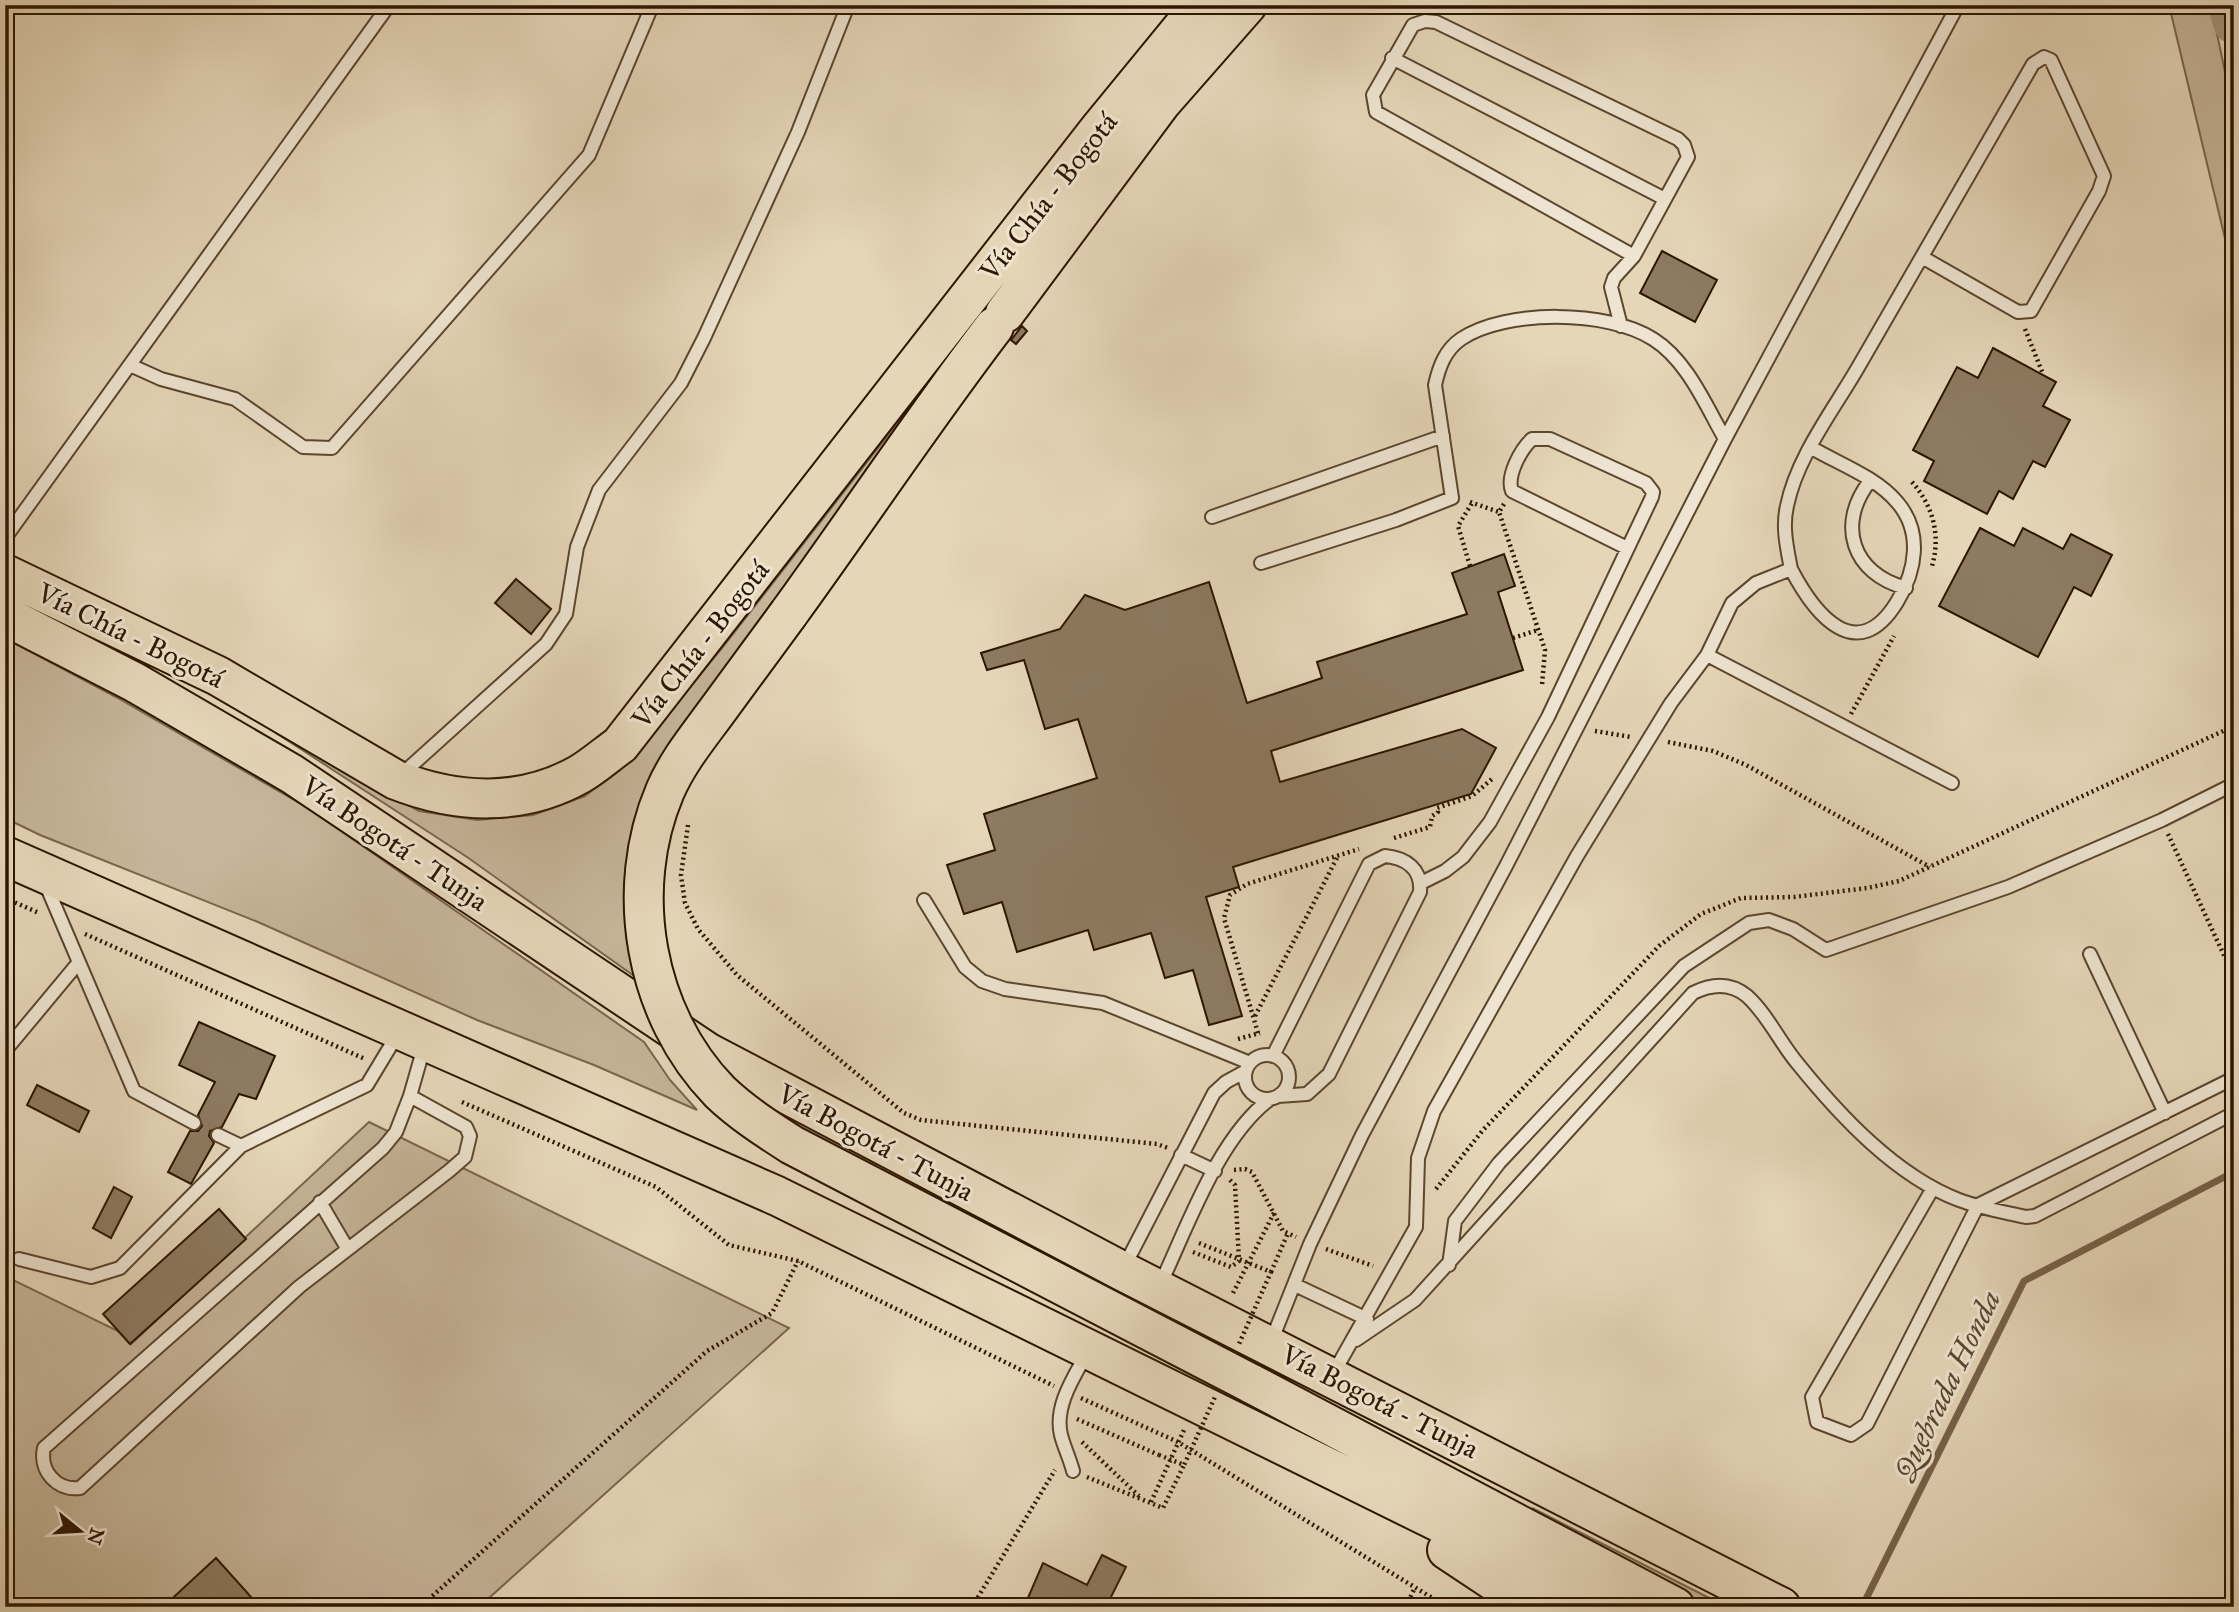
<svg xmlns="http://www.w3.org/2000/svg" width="2239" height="1612" font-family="'IM FELL Great Primer',serif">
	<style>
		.green { fill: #c6b599; stroke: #7a664c; stroke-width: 2 }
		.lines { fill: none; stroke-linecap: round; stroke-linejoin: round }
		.stream { stroke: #766249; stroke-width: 7 }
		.river { stroke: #a69579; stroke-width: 42 }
		.building { fill: #8d7a60; stroke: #2d1600; stroke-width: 2 }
		.lane-casing { stroke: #5b462e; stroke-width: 16 }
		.highway-casing { stroke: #2d1600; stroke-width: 42 }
		.path { stroke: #2d1600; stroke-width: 4.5; stroke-dasharray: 2 3.5; stroke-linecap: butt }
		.lane { stroke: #eee4d1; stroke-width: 12 }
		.highway { stroke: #e5d6b8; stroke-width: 38 }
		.highway-bridge-casing { stroke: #2d1600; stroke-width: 42; stroke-linecap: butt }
		.path-bridge { stroke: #2d1600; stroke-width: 4.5; stroke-dasharray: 2 3.5; stroke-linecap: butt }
		.highway-bridge { stroke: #e5d6b8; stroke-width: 38 }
		.labels { text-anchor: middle; stroke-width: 6; stroke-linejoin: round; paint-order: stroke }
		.street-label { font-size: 28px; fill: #2d1600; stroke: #eee4d1 }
		.water-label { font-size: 30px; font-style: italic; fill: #5d4930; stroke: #eee4d1 }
	</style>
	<rect width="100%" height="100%" fill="#e5d6b8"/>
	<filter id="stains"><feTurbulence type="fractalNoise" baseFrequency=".00286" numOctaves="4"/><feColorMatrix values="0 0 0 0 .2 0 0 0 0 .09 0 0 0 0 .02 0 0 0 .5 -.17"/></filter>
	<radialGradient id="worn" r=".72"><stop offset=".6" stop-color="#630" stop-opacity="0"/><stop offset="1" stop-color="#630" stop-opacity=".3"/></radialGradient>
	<path class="green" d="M 2169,5 L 2211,5 L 2234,115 L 2234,276 Z
		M 1089,177 L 676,749 L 637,978 L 467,857 L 276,733 L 419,811 L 477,820 L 533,815 L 585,796 L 631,759 L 723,647 Z
		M 5,638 L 116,697 L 308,808 L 644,1042 L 670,1080 L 697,1110 L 594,1065 L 477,1020 L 258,922 L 40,835 L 5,818 Z
		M 369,1122 L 789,1328 L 479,1607 L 5,1607 L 5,1276 L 118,1331 L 131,1344 Z
		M 1532,1508 L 1727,1607 L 1699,1607 Z"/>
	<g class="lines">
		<path class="stream" d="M 1862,1607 L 2024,1281 L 2234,1172"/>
		<path class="river" d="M 2229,5 L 2234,23"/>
	</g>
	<path class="building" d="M 1662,251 L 1717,280 L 1695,322 L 1640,293 Z
		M 1022,326 L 1027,331 L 1016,344 L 1011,340 Z
		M 1993,348 L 2056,382 L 2043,406 L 2070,420 L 2045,467 L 2033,461 L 2013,499 L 1999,491 L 1987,514 L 1924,481 L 1934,461 L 1913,450 L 1957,367 L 1978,378 Z
		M 1980,528 L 2014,546 L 2023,528 L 2063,549 L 2071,534 L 2112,555 L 2091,596 L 2074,587 L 2038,657 L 1939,606 Z
		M 1504,554 L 1515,586 L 1498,592 L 1523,670 L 1271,751 L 1280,782 L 1462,729 L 1496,748 L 1471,794 L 1233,867 L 1239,887 L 1206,897 L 1242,1016 L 1209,1025 L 1193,970 L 1165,978 L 1151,933 L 1094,950 L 1088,930 L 1017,952 L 1002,902 L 964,914 L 947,865 L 995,850 L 984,814 L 1097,778 L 1078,719 L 1045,729 L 1024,660 L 987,670 L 981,653 L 1060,629 L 1085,595 L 1125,610 L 1209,582 L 1247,703 L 1322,678 L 1317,662 L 1467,614 L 1452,573 Z
		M 516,579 L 551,609 L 531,634 L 495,603 Z
		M 199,1022 L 275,1056 L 256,1099 L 239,1094 L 222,1127 L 210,1131 L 209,1136 L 214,1143 L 191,1184 L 168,1172 L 190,1131 L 198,1131 L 202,1126 L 198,1115 L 215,1082 L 179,1065 Z
		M 37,1085 L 89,1111 L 79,1132 L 27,1105 Z
		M 114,1187 L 132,1197 L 111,1238 L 93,1228 Z
		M 219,1209 L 246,1239 L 130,1344 L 103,1314 Z
		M 1102,1555 L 1126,1567 L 1106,1607 L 1024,1607 L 1043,1563 L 1087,1585 Z
		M 216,1558 L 260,1607 L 163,1607 Z"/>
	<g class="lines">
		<defs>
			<path id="lane" d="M 1392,58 L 1665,199
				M 1621,326 L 1611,287 L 1614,278 L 1634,256 L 1688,157 L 1684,145 L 1678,139 L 1436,22 L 1425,21 L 1413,25 L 1373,95 L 1376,112 L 1634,256
				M 130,365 L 161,379 L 235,399 L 303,447 L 332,448 L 589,155 L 652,6
				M 1870,481 C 1836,524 1852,574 1906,588
				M 1212,517 L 1443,436
				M 5,538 L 389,5
				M 1261,563 L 1396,520 L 1452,498 L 1435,385 C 1439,367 1445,350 1461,339 C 1506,309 1608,310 1653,339 C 1687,360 1706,406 1725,439
				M 1791,569 C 1815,615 1857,667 1897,602 C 1916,571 1923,532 1897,502 C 1876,477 1839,464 1812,448
				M 1707,655 L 1952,783
				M 400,776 L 546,644 L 566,614 L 577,547 L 599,490 L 681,383 L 704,338 L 798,132 L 848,5
				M 1421,883 L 1445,871 L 1463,857 L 1490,822 L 1548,717 L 1652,497 L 1653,492 L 1646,483 L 1550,439 L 1532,439 C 1521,449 1506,476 1512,491 L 1627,548
				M 46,885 L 134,1091 L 194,1123
				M 924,900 L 965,967 L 982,981 L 1005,989 L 1103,1003 L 1250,1063
				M 2090,954 L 2165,1113
				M 5,1051 L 79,962
				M1245 1077a22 22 0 1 1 44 0a22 22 0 1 1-44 0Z
				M 1273,1056 L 1369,864 L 1385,856 C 1406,858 1422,869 1420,892 L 1329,1074 L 1307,1094 L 1278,1096
				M 410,1096 L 396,1132 L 383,1148 L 44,1448 C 39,1471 57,1491 80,1488 L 299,1287 L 449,1171 L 465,1157 L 470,1136 L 466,1127 L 410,1096 L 424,1047
				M 218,1135 L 241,1146
				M 1181,1155 L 1215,1171
				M 1933,1188 L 1812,1397 L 1817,1422 L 1851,1435 L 1867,1424 L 1978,1205 L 2234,1078
				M 320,1202 L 347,1248
				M 19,1259 L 91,1277 L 120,1268 L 241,1146 L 367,1085 L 399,1032
				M 1449,1265 L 1455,1221 L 1499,1163 L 1684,966 L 1749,923 L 1769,920 L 1793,929 L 1826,950 L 2008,887 L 2162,820 L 2234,784
				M 1123,1269 L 1214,1093 L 1226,1082 L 1246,1071
				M 1160,1285 C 1188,1226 1218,1138 1270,1099
				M 1295,1285 L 1367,1319
				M 1356,1340 L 1415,1300 L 1693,993 C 1711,984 1730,982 1747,996 C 1768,1015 1780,1043 1798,1064 C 1840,1116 1896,1176 1959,1200 C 1980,1208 2004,1212 2026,1217 L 2035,1216 L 2234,1113
				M 1271,1342 L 1310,1244 L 1362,1135 L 1506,866 L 1725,439 L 1958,5
				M 1333,1374 L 1416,1227 L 1418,1158 L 1434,1111 L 1577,856 L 1671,703 L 1707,655 L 1732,603 L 1756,583 L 1791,569 C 1787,548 1782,527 1787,506 C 1797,456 1835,408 1860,364 C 1918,264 1975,164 2033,64 L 2044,57 L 2051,60 L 2104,176 L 2099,191 L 2031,311 L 2018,312 L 1922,257
				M 1073,1471 C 1070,1459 1064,1447 1061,1435 C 1054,1406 1074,1377 1087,1353"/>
			<path id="highway" d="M 1005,313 L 1161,103 L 1247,5
				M 5,574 L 218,676 L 396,780 C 457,804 522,807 580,774 C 594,766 607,754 620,745 L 1101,127 L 1201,5
				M 789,613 C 858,518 923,420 994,327
				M 5,616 L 134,682 L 292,774 L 707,1052 L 1122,1271 L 1781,1607
				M 5,856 L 777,1196 L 1532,1568 L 1601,1607
				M 1250,1383 L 1675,1607
				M 1447,1550 L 1533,1607"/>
		</defs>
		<use href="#lane" class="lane-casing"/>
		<use href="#highway" class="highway-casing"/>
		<path class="path" d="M 2025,329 L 2043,374
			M 1912,482 C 1933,506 1941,535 1932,566
			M 1470,502 L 1499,512
			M 1504,504 L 1499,512 L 1545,650 L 1542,685
			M 1470,566 L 1458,526 L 1472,503
			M 1513,638 L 1538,630
			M 1851,714 L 1894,636
			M 1595,731 L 1631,737
			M 1668,742 L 1713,751 L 1746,765 L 1930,867
			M 688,825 L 681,875 L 685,903 L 698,929 L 737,975 L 904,1113 L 921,1120 L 1157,1144 L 1168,1148
			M 2168,834 L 2234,977
			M 1394,838 L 1430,827 L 1432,816 L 1438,812 L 1437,808 L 1472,796 L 1492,779
			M 5,898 L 39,913
			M 85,934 L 365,1059
			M 1255,1016 L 1338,856
			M 1258,1033 L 1224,918 L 1230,895 L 1247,884 L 1359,849
			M 1238,1039 L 1260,1033
			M 462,1102 L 656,1187 L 729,1245 L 798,1261 L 1054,1386
			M 1234,1170 L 1245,1169 L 1252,1172 L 1283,1231 L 1296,1237
			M 1436,1189 L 1483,1130 L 1659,946 L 1701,914 L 1741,898 L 1794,897 L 1867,888 L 1899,881 L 2234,726
			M 1326,1249 L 1373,1266
			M 1193,1252 L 1231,1267 L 1239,1261 L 1235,1185 L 1228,1178
			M 1271,1272 L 1288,1233
			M 1233,1293 L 1275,1211
			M 1081,1398 L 1178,1442 L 1447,1607
			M 1077,1419 L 1159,1455
			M 1082,1442 L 1139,1496
			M 1087,1477 L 1163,1508 L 1184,1465
			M 1151,1502 L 1184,1430
			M 420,1607 L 707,1351 L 772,1313 L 798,1261
			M 972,1607 L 1055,1470
			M 1406,1607 L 1415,1587"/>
		<use href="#lane" class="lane"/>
		<use href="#highway" class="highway"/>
		<defs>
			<path id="highway-bridge" d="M 789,613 C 765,646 741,678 717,711 C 698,737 678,761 665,791 C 623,890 644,1014 720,1092 C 742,1113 767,1129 792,1145 L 1250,1383"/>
		</defs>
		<use href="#highway-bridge" class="highway-bridge-casing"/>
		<path class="path-bridge" d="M 1199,1243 L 1271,1272 L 1239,1344
			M 1159,1455 L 1184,1465 L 1215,1397"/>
		<use href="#highway-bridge" class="highway-bridge"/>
	</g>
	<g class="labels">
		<g class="street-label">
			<text transform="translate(1048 196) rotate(-52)" y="10">Vía Chía - Bogotá</text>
			<text transform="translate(131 635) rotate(26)" y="10">Vía Chía - Bogotá</text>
			<text transform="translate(700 644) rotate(-52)" y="10">Vía Chía - Bogotá</text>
			<text transform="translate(395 843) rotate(34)" y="10">Vía Bogotá - Tunja</text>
			<text transform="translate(876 1142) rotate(28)" y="10">Vía Bogotá - Tunja</text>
			<text transform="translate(1380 1401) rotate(27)" y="10">Vía Bogotá - Tunja</text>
		</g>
		<g class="water-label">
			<text transform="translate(1947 1385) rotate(-64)" y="10">Quebrada Honda</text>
		</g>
	</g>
	<rect width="2239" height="1612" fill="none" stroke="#e5d6b8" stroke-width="28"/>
	<rect x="7" y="7" width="2225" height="1598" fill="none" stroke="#2d1600" stroke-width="3.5"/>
	<rect x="14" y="14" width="2211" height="1584" fill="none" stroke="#2d1600" stroke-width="2"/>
	<g transform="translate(80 1531) rotate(108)" stroke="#eee4d1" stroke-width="5" paint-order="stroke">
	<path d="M0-5L12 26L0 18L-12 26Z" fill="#2d1600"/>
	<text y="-10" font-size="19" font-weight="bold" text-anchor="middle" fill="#2d1600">N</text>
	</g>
	<rect width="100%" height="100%" filter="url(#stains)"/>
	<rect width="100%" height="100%" fill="url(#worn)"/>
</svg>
